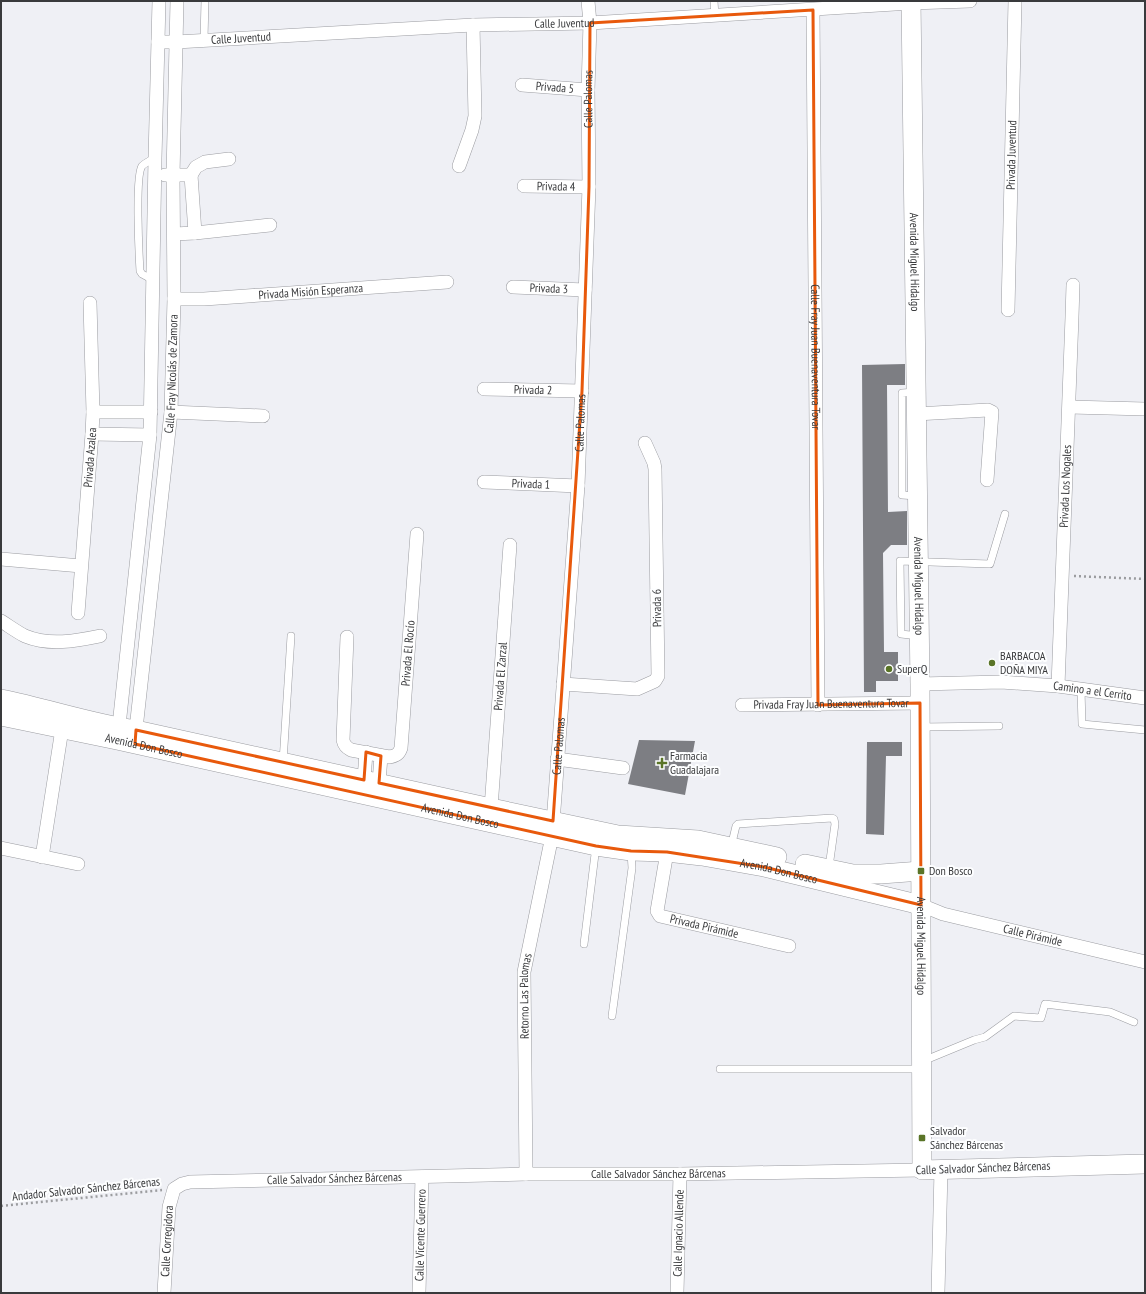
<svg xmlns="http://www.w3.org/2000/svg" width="1146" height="1294" font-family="'PT Sans Narrow',sans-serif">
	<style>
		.building { fill: #7d7e83 }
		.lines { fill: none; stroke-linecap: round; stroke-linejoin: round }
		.lane-casing { stroke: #9b9ca1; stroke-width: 8 }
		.street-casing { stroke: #9b9ca1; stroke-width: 14 }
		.secondary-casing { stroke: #9b9ca1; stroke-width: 20 }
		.path { stroke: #9b9c9f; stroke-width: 2.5; stroke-dasharray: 2 3; stroke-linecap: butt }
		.lane { stroke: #fff; stroke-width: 7 }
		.street { stroke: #fff; stroke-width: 13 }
		.secondary { stroke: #fff; stroke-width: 19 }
		.marked { fill: none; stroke: #e8590c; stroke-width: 3; stroke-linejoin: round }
		.poi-dot { fill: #5a7427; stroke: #fdfeff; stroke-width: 1.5 }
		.labels { text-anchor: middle; stroke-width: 4; stroke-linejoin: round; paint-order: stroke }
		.street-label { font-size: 12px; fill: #393a3c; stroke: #fdfeff }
		.poi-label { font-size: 12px; fill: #393a3c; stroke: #fdfeff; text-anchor: start }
	</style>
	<rect width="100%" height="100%" fill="#eff0f5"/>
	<path class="building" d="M 905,364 L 905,385 L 887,385 L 888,512 L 907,511 L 907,545 L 891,545 L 883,553 L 884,652 L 898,652 L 898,681 L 876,681 L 876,692 L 864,692 L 862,365 Z
		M 639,740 L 695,741 L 685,795 L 628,784 Z
		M 867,742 L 902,742 L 902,756 L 886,756 L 884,835 L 866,834 Z"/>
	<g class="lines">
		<defs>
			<path id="lane" d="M 714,1 L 715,16
				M 204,39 L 205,1
				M 153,280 L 142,274 L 140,271 C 139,254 135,176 142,166 C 145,163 151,160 155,158
				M 916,392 L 902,393 L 902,495 L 917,496
				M 919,636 L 901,634 L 900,561 L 990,564 L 1005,514
				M 1081,690 L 1082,724 L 1145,730
				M 920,727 L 999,726
				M 283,762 L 291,636
				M 731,847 L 736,826 L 738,824 L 832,818 L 834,819 L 835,824 L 829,867
				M 584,944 L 596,846
				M 612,1016 L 632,868 L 631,852
				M 923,1061 L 974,1040 L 985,1037 L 1014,1016 L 1041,1018 L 1045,1004 L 1110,1012 L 1134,1022
				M 720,1069 L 921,1069"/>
			<g id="street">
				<path id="s1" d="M 813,10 L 818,705"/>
				<path id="s2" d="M 158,42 L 176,42 L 473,25 L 590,23 L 911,3 L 970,1"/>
				<path id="s3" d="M 522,85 L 588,90"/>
				<path d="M 459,166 L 472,130 L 475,116 L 473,25"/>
				<path d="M 165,175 L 191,175 L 195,233"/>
				<path d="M 191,175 L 196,167 L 205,162 L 229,159"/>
				<path id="s4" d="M 524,186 L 589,187"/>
				<path d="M 174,234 L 195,233 L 270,225"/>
				<path id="s5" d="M 513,287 L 585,290"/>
				<path id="s6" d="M 174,299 L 204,299 L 447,282"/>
				<path id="s7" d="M 1008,310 L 1015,1"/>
				<path id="s8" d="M 484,389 L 582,391"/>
				<path d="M 1070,407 L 1145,409"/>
				<path d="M 93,412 L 151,412"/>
				<path d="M 171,412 L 263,416"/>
				<path d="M 916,414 L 988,410 L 992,412 L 987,480"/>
				<path d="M 92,434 L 150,435"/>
				<path id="s9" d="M 484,482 L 578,486"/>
				<path d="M 1,559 L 81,566"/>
				<path id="s10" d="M 78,613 L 92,434 L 93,412 L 90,303"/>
				<path d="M 1,621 C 9,626 17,632 25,636 C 49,646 76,641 100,636"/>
				<path id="s11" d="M 347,637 L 343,740 C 344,745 346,747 351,750 L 389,757 C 396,756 399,754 401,748 L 417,534"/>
				<path d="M 563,684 L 637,689 L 655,681 L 658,676 L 655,469 L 654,463 L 645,443"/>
				<path id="s12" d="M 920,684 L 1001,682 L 1058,686 L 1145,698"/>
				<path id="s13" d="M 1058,686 C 1062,553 1069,419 1073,285"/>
				<path id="s14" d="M 742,705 L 920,703"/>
				<path d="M 118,735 L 150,435 L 155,158 L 159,1"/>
				<path id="s15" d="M 135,738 L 171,412 L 174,299 L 173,175 L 177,1"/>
				<path d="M 557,759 L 623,768"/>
				<path d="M 364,780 L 366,752"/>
				<path d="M 379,783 L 381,756"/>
				<path id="s16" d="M 491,808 L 510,545"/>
				<path d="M 1,848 L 78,864"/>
				<path id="s17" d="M 667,852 L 657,911 L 660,916 L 789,946"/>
				<path d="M 42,857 L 62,729"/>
				<path id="s18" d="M 921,905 L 943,914 L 1145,962"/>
				<path id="s19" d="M 526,1174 L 524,972 L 552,836 L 578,486 L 589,187 L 588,90 L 590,23 L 588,1"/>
				<path id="s20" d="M 164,1293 L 169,1207 L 174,1189 L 182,1184 L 190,1182 L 526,1174 L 680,1174 L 922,1170"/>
				<path id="s21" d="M 419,1293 L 422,1177"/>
				<path id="s22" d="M 677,1293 L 680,1174"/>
				<path d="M 938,1293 L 941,1170"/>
			</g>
			<g id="secondary">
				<path id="s23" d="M 911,1 L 920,684 L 922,1170 L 1145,1164"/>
				<path d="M 1,699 C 46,708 90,723 136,730 L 491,808 L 618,835 L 698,840 L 777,857"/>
				<path id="s24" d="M 1,716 L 117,740 L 596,846 L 631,851 L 667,852 L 702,856 L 764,867 L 921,905"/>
				<path d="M 805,864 L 853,874 L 881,874 L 921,871"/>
			</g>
		</defs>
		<use href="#lane" class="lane-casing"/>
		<use href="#street" class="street-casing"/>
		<use href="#secondary" class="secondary-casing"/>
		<path class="path" d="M 1074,576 L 1145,579
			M 1,1206 L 162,1190"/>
		<use href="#lane" class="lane"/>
		<use href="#street" class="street"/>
		<use href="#secondary" class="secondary"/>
	</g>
	<path class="marked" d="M 813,10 L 818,705 L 920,703 L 921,905 L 764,867 L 667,852 L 631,851 L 596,846 L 135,744 L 136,730 L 364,780 L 366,752 L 381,756 L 379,783 L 553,821 L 582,391 L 589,187 L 590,23 Z"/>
	<g class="poi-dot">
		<circle cx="992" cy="663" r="4"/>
		<circle cx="889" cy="669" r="4"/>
		<path d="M660 757h4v4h4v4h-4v4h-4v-4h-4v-4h4z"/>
		<rect x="917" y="867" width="8" height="8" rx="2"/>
		<rect x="918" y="1134" width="8" height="8" rx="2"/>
	</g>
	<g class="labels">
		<g class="street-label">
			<text dy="4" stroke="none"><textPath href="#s2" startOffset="407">Calle Juventud</textPath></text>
			<text dy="4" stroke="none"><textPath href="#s2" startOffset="83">Calle Juventud</textPath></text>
			<text dy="4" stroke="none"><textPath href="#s3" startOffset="33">Privada 5</textPath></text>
			<text dy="4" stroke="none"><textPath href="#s19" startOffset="1079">Calle Palomas</textPath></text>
			<text dy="4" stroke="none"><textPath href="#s7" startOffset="155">Privada Juventud</textPath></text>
			<text dy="4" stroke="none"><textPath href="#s4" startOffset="32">Privada 4</textPath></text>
			<text dy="4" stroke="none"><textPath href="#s23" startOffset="261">Avenida Miguel Hidalgo</textPath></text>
			<text dy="4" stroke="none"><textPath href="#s5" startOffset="36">Privada 3</textPath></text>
			<text dy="4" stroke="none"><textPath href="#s6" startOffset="137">Privada Misión Esperanza</textPath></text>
			<text dy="4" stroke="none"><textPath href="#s1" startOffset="347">Calle Fray Juan Buenaventura Tovar</textPath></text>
			<text dy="4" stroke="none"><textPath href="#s15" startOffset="366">Calle Fray Nicolás de Zamora</textPath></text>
			<text dy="4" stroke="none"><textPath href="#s8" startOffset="49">Privada 2</textPath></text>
			<text dy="4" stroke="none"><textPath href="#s19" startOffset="755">Calle Palomas</textPath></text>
			<text dy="4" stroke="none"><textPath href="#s10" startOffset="156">Privada Azalea</textPath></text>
			<text dy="4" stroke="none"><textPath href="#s9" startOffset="47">Privada 1</textPath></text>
			<text dy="4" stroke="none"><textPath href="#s13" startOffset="200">Privada Los Nogales</textPath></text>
			<text dy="4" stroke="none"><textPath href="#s23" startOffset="585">Avenida Miguel Hidalgo</textPath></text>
			<text transform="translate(657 608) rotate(-91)" y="4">Privada 6</text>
			<text dy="4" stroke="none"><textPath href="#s11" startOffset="266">Privada El Rocío</textPath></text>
			<text dy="4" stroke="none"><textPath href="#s16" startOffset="132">Privada El Zarzal</textPath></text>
			<text dy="4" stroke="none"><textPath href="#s12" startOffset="173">Camino a el Cerrito</textPath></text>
			<text dy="4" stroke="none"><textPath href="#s14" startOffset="89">Privada Fray Juan Buenaventura Tovar</textPath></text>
			<text dy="4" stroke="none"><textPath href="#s24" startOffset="146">Avenida Don Bosco</textPath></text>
			<text dy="4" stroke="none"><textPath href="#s19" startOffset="431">Calle Palomas</textPath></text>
			<text dy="4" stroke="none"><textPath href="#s24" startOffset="470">Avenida Don Bosco</textPath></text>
			<text dy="4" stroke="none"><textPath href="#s24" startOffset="794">Avenida Don Bosco</textPath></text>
			<text dy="4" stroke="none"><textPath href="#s17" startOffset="111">Privada Pirámide</textPath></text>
			<text dy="4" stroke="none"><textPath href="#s18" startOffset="116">Calle Pirámide</textPath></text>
			<text dy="4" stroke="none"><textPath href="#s23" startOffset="945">Avenida Miguel Hidalgo</textPath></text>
			<text dy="4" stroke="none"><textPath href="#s19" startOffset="178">Retorno Las Palomas</textPath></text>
			<text transform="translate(983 1168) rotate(-2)" y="4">Calle Salvador Sánchez Bárcenas</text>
			<text dy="4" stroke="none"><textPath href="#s20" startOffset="591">Calle Salvador Sánchez Bárcenas</textPath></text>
			<text dy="4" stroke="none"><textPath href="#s20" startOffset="267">Calle Salvador Sánchez Bárcenas</textPath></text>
			<text transform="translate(86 1189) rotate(-6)" y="4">Andador Salvador Sánchez Bárcenas</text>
			<text dy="4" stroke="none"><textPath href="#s22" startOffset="60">Calle Ignacio Allende</textPath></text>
			<text dy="4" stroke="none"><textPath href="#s21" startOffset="58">Calle Vicente Guerrero</textPath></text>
			<text dy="4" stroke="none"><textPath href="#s20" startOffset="52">Calle Corregidora</textPath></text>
		</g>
		<g class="poi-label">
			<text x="1000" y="660">BARBACOA<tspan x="1000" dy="14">DOÑA MIYA</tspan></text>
			<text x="897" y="673">SuperQ</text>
			<text x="670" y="760">Farmacia<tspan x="670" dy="14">Guadalajara</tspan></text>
			<text x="929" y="875">Don Bosco</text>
			<text x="930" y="1135">Salvador<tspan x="930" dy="14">Sánchez Bárcenas</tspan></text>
		</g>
	</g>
	<rect width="1146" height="1294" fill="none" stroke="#393a3c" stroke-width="4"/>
</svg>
